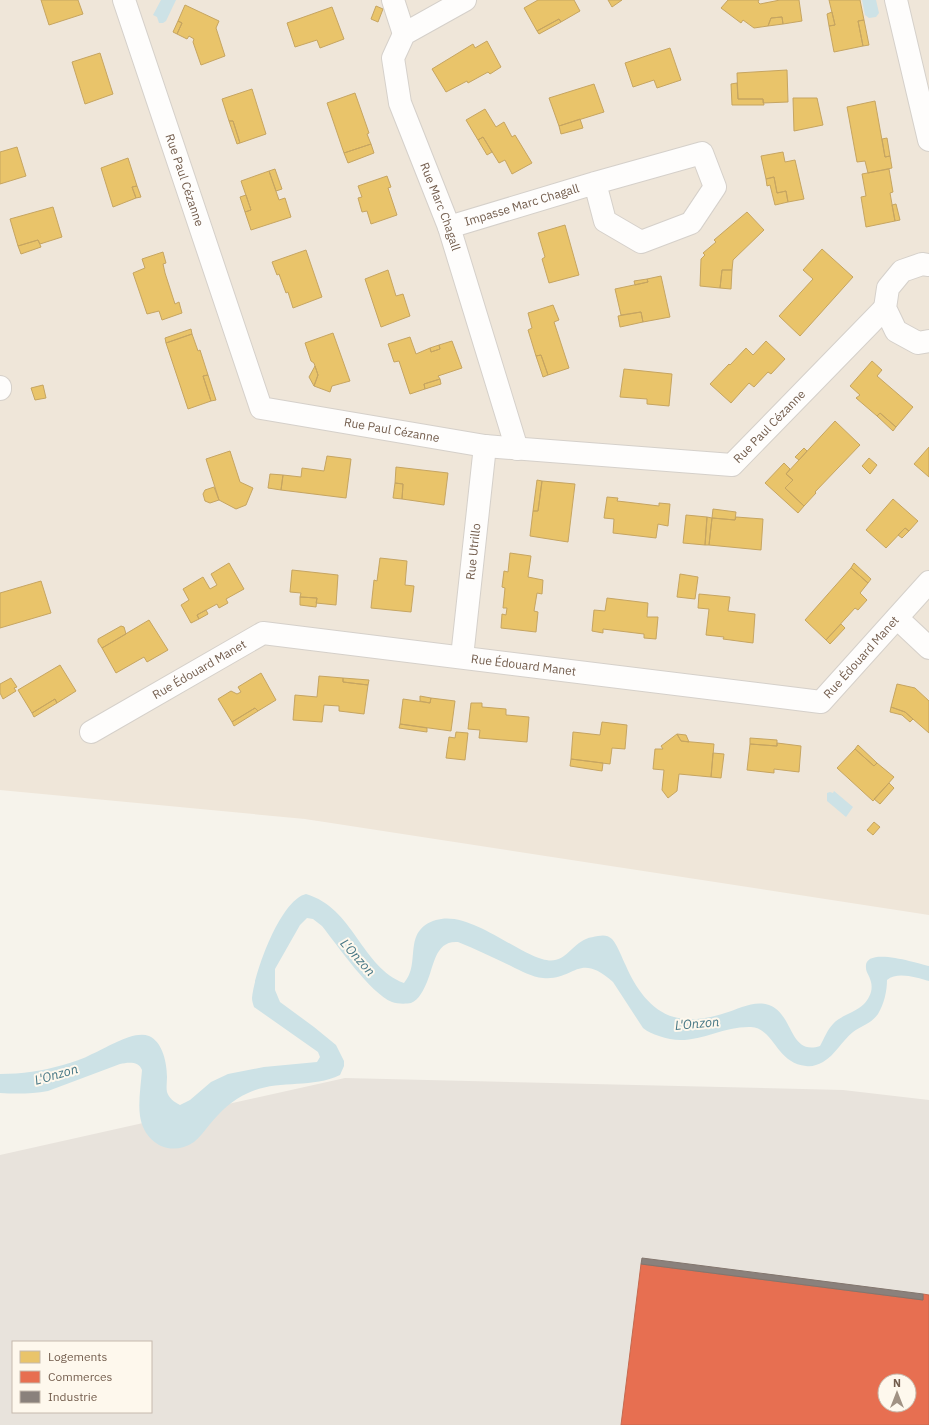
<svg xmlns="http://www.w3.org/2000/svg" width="929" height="1425" font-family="'IBM Plex Sans',sans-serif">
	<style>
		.residential { fill: #efe6d9 }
		.industrial { fill: #e8e3dc; fill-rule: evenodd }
		.water { fill: #cde2e6 }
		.homes { fill: #e9c46a; stroke: #c6a561 }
		.shops { fill: #e76f51; stroke: #c46a50; fill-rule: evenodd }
		.industry { fill: #8a817c; stroke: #83766e }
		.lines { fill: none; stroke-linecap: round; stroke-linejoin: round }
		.minor-casing { stroke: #d5d0ca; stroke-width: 24 }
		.minor { stroke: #fefdfc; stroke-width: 22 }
		.labels { text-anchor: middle; stroke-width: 4; stroke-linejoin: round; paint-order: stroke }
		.street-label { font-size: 12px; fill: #735d4d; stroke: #fef8ed }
		.water-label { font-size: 13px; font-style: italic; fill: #477785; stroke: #fef8ed }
	</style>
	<rect width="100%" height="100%" fill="#f6f3eb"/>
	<path class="residential" d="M 0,0 L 929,0 L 929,915 L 305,819 L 0,790 Z"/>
	<path class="industrial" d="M 345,1078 L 843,1090 L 929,1100 L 929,1425 L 0,1425 L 0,1155 ZM 13,1342 L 151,1342 L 151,1412 L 13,1412 ZM 885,1381 L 909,1381 L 909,1405 L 885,1405 Z"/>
	<path class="water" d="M 161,0 L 176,0 L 166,21 L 163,23 L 159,23 L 157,17 L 153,15 Z
		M 862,0 L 876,0 L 879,13 L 876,17 L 869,18 L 865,15 Z
		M 834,791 L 853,807 L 846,817 L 827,801 L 827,793 L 830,792 L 833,793 Z
		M 306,894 C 354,908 361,967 404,983 C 422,963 401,931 436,920 C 468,910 512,950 542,959 C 565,966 569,946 586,939 C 590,937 594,937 598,936 C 603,935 608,935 612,939 C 618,946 622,958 626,966 C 635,987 651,1011 674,1017 C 691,1022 710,1018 725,1013 C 739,1009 754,1000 769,1005 C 794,1014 789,1056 820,1046 C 824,1039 827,1030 833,1024 C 841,1015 855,1013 864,1004 C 870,997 874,989 870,979 C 869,975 866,972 866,968 C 863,945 919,964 929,966 L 929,981 C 917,978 898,971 887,980 C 887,991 884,1004 878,1014 C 872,1023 861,1026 853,1032 C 842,1041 835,1055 823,1062 C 817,1065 812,1067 806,1066 C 776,1063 774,1028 751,1027 C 718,1026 693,1049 659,1036 C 653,1034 648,1032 643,1028 L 613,982 C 578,951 575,981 543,978 C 532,977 521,971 511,966 C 494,958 476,949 458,942 C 435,940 434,966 427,982 C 424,989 419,1000 411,1003 C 406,1004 397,1004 392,1002 C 370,993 338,946 322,926 L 313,919 L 307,918 L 300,925 L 275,969 L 275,990 L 280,1002 L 314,1027 L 336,1045 L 344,1061 L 344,1066 L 340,1075 C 311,1089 277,1079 248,1093 C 232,1100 221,1111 210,1124 C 205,1130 200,1137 194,1142 C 170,1158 144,1143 140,1116 C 138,1102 141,1084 142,1070 C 139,1061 128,1062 120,1064 L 48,1091 C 32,1094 16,1094 0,1093 L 0,1074 C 22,1074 42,1071 63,1065 C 73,1062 83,1059 92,1054 C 107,1048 133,1030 149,1036 C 163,1042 167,1064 167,1077 C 167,1082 166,1087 167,1092 C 169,1098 174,1102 180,1105 L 190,1100 L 211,1082 L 228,1074 L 264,1067 L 317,1062 L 320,1057 L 318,1052 L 254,1007 C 253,1004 252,1001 252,998 C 254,974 280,900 306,894 Z"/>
	<path class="homes" d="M 41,0 L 78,0 L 83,14 L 49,25 Z
		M 538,0 L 574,0 L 580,11 L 561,22 L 559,19 L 537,31 L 524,8 Z
		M 608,0 L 622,0 L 612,7 Z
		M 728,0 L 759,0 L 758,2 L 760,4 L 780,0 L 799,0 L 802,21 L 783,24 L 782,17 L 771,18 L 768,26 L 754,28 L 743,20 L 741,23 L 721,8 Z
		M 829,0 L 860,0 L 864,20 L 858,21 L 863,46 L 834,52 L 829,26 L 835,25 Z
		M 185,5 L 219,21 L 216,28 L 225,56 L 201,65 L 193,42 L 194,39 L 189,36 L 187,39 L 177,34 L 182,23 L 178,21 Z
		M 376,6 L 383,9 L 378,22 L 371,19 Z
		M 332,7 L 344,39 L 320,48 L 317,40 L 295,47 L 287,23 Z
		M 832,12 L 835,25 L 829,26 L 827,14 Z
		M 782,17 L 783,24 L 768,26 L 771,18 Z
		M 559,19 L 561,22 L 539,34 L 537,31 Z
		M 864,20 L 869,45 L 863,46 L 858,21 Z
		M 178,21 L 182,23 L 177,34 L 173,32 Z
		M 487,41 L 501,67 L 490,74 L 488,72 L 468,83 L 467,81 L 446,92 L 432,69 L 473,44 L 475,48 Z
		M 670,48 L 681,80 L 657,88 L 654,80 L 633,87 L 625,63 Z
		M 100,53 L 113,94 L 85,104 L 72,62 Z
		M 787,70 L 788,102 L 763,103 L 763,99 L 738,99 L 737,73 Z
		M 737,83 L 738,99 L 763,99 L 764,105 L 732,105 L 731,84 Z
		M 594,84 L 604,112 L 559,126 L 549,98 Z
		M 252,89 L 266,134 L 240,143 L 233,121 L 229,121 L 222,99 Z
		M 355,93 L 369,133 L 367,134 L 371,144 L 344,153 L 327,103 Z
		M 793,98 L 817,98 L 823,125 L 794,131 Z
		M 875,101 L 885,157 L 890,156 L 892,168 L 868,173 L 865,161 L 857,162 L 847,107 Z
		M 485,109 L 496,127 L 504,122 L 512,137 L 515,135 L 532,163 L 512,174 L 505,160 L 499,163 L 483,137 L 478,140 L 466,120 Z
		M 580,119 L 583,128 L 561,134 L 559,126 Z
		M 229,121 L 233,121 L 240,143 L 237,144 Z
		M 483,137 L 492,152 L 487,155 L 478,140 Z
		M 887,138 L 890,156 L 885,157 L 882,139 Z
		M 371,144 L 374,153 L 348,163 L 344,153 Z
		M 17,147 L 26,176 L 0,184 L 0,152 Z
		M 783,152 L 785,162 L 795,160 L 804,199 L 788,202 L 786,191 L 777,193 L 774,177 L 766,179 L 761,156 Z
		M 128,158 L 137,186 L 132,187 L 136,198 L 113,207 L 101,168 Z
		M 275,169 L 282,189 L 276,191 L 269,171 Z
		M 889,169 L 893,192 L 890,193 L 895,221 L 866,227 L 861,197 L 866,196 L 862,174 Z
		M 269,171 L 279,200 L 285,198 L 291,217 L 251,230 L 245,212 L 251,210 L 241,181 Z
		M 387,176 L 391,187 L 388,188 L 397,215 L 371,224 L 367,211 L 362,212 L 358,198 L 362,197 L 358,186 Z
		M 774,177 L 777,193 L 786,191 L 788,202 L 775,205 L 770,185 L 767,186 L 766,179 Z
		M 137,186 L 141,197 L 136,198 L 132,187 Z
		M 246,195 L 251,210 L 245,212 L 240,197 Z
		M 896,204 L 900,220 L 895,221 L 892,205 Z
		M 53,207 L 62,237 L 40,244 L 38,240 L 18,246 L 10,219 Z
		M 747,212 L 764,230 L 733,260 L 732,270 L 722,270 L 720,288 L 700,286 L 701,259 L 705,255 L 703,253 L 716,242 L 714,240 Z
		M 565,225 L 579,275 L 549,283 L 542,259 L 545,257 L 538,233 Z
		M 38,240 L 41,247 L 21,254 L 18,246 Z
		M 822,249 L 853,277 L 800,336 L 779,316 L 813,279 L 803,270 Z
		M 306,250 L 322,297 L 293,308 L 288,292 L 286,293 L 279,274 L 277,275 L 272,262 Z
		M 163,252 L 166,263 L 163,264 L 165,273 L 175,304 L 179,302 L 182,313 L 162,320 L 159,311 L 147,314 L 133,273 L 145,268 L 142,259 Z
		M 388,270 L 396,296 L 403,294 L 410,316 L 381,327 L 365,279 Z
		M 722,270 L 732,270 L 731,289 L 720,288 Z
		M 661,276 L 670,317 L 643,322 L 641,312 L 621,315 L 615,289 L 648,282 L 647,279 Z
		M 647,279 L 648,282 L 635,285 L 634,281 Z
		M 553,305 L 559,320 L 554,322 L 569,368 L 548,375 L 541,355 L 536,356 L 528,330 L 532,328 L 528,313 Z
		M 641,312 L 643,322 L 620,327 L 618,316 Z
		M 191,329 L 192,334 L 166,343 L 165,338 Z
		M 333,333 L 350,381 L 332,386 L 330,392 L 314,386 L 318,375 L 314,363 L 311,361 L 305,343 Z
		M 192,334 L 198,351 L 200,350 L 208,375 L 203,376 L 211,401 L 188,409 L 166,343 Z
		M 410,337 L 416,354 L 430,348 L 431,352 L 440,349 L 439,345 L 452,341 L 462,368 L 438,376 L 440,379 L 424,384 L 425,389 L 410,394 L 399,361 L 394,362 L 388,344 Z
		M 766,341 L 785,359 L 771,374 L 768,372 L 754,387 L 749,383 L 731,403 L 710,384 L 729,364 L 730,365 L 746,348 L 753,355 Z
		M 439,345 L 440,349 L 431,352 L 430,348 Z
		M 541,355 L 548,375 L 543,377 L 536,356 Z
		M 872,361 L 882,370 L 877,376 L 913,407 L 896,427 L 880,413 L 877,416 L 856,398 L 860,395 L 850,386 Z
		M 315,366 L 318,375 L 314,386 L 309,377 Z
		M 624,369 L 672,374 L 669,406 L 647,404 L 647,399 L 620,397 Z
		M 208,375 L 216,400 L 211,401 L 203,376 Z
		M 440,379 L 441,384 L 425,389 L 424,384 Z
		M 43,385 L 46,398 L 35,400 L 31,388 Z
		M 880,413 L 896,427 L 893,431 L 877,416 Z
		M 835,421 L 860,445 L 815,492 L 816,493 L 804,506 L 785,488 L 793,480 L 786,474 Z
		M 929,447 L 929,477 L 914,464 Z
		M 804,448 L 807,451 L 799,460 L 795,457 Z
		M 230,451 L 240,482 L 253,488 L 246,505 L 236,509 L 219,500 L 206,459 Z
		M 327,456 L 351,459 L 346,498 L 281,490 L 283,475 L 301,477 L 302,468 L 324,471 Z
		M 869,458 L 877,465 L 870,474 L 862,466 Z
		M 784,463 L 790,469 L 786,474 L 793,480 L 785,488 L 804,506 L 798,513 L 765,483 Z
		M 396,467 L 448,473 L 444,505 L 402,499 L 403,484 L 395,483 Z
		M 270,474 L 283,475 L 281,490 L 268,488 Z
		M 537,480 L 542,481 L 538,511 L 533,511 Z
		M 542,481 L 575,484 L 568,542 L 530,536 L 533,511 L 538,511 Z
		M 395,483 L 403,484 L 402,499 L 393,498 Z
		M 214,487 L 219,500 L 210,503 L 205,501 L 203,494 L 205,490 Z
		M 607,497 L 618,498 L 617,501 L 626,502 L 659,506 L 659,503 L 670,504 L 668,526 L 658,524 L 656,538 L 613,533 L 614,519 L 604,518 Z
		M 893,499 L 918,521 L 909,531 L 905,528 L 886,548 L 866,530 Z
		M 713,509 L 736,512 L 735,520 L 712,518 Z
		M 686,515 L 707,517 L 705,545 L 683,543 Z
		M 707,517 L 712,518 L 709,545 L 705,545 Z
		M 736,517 L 763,519 L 761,550 L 709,545 L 712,518 L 735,520 Z
		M 905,528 L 909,531 L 902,538 L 898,535 Z
		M 510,553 L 531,556 L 528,577 L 543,580 L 542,594 L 537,593 L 534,611 L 538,612 L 536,632 L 501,628 L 502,614 L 506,615 L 507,608 L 503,608 L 505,588 L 502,587 L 504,571 L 508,572 Z
		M 380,558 L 407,561 L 405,585 L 414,586 L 411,612 L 371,608 L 374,580 L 377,581 Z
		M 229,563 L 244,589 L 226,599 L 228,603 L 219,608 L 217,604 L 197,615 L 199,619 L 191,623 L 181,605 L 189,600 L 183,589 L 203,577 L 210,589 L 217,585 L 211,574 Z
		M 854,563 L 871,579 L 868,583 L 851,568 Z
		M 851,568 L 868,583 L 860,593 L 867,600 L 858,610 L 855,608 L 826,640 L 805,620 Z
		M 292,570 L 338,575 L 336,605 L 316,603 L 317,598 L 300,597 L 301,593 L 290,592 Z
		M 680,574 L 698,577 L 695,599 L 677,597 Z
		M 41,581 L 51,613 L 0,628 L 0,593 Z
		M 699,594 L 730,597 L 728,611 L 755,614 L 753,643 L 723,639 L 724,637 L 706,635 L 709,609 L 698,608 Z
		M 300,597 L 317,598 L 316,607 L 300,605 Z
		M 607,598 L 648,603 L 647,617 L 658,617 L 656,639 L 644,638 L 644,634 L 603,629 L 603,633 L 592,631 L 594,610 L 605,611 Z
		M 206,610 L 208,614 L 199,619 L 197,615 Z
		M 149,620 L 168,650 L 147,662 L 144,657 L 116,673 L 102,648 Z
		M 841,624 L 845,628 L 830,644 L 826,640 Z
		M 121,626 L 124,627 L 126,634 L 102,648 L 98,642 L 98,639 Z
		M 60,665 L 76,691 L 57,703 L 55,699 L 32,713 L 18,690 Z
		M 261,673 L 276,700 L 258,711 L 255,708 L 232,722 L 218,699 L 231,691 L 237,694 L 241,692 L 238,687 Z
		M 319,676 L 343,678 L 343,682 L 368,685 L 364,714 L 339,711 L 339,706 L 324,705 L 322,722 L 293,720 L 295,695 L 317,697 Z
		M 11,678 L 17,687 L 14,688 L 16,691 L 3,699 L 0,693 L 0,684 Z
		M 343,678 L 369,680 L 368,685 L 343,682 Z
		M 897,684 L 915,688 L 929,701 L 929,733 L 905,712 L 891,707 Z
		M 420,696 L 431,698 L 430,703 L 420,701 Z
		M 431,698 L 455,701 L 451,731 L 400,724 L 403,699 L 430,703 Z
		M 55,699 L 57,703 L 34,717 L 32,713 Z
		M 471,703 L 482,703 L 482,707 L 506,709 L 506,715 L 529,717 L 527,742 L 479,738 L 480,730 L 468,729 Z
		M 891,707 L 905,712 L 913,719 L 910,722 L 902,715 L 890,712 Z
		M 255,708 L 258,711 L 234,726 L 232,722 Z
		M 602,722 L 627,725 L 625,749 L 612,748 L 610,764 L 571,759 L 573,732 L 600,735 Z
		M 400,724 L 427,728 L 427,732 L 399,728 Z
		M 456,732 L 468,733 L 465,760 L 446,758 L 449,737 L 455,738 Z
		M 677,734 L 681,741 L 714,744 L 711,777 L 679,774 L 677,791 L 668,798 L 662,790 L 664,770 L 653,769 L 655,749 L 663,749 L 661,746 Z
		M 677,734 L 686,735 L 689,742 L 681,741 Z
		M 750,738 L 777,740 L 777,746 L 750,744 Z
		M 777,743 L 801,746 L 799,772 L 774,769 L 774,773 L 747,770 L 750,744 L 777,746 Z
		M 858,745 L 877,763 L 874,766 L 855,749 Z
		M 855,749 L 874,766 L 877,763 L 894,777 L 873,801 L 837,768 Z
		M 713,753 L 724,754 L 721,778 L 711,777 Z
		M 571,759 L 603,763 L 602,771 L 570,766 Z
		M 889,783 L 894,788 L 880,804 L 874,799 Z
		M 874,822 L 880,827 L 873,835 L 867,830 Z"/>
	<path class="shops" d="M 641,1264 L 923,1300 L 923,1294 L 929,1295 L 929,1425 L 621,1425 ZM 885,1381 L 909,1381 L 909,1405 L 885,1405 Z"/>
	<path class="industry" d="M 642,1258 L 923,1294 L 923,1300 L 641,1264 Z"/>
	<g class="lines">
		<defs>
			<g id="minor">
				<path id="s1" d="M 124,0 L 261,408 L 485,446 L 732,465 L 885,308"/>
				<path d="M 393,0 L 404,34"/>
				<path id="s2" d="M 465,0 L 404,34 L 393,58 L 400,103 L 449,227 L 517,449"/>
				<path d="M 896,0 L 929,140"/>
				<path id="s3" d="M 449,227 L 595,183 L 702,153 L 715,187 L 691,223 L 641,242 L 605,221 L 595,183"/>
				<path d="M 929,265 L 922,264 L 902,271 L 888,288 L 885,308 L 896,331 L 918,343 L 929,341"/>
				<path d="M 0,387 L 0,389"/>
				<path d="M 897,618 L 929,648"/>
				<path id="s4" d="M 462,657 L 485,446"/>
				<path id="s5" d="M 91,732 L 263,633 L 821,702 L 929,582"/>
			</g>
		</defs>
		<use href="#minor" class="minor-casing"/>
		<use href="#minor" class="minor"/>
	</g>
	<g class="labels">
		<g class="street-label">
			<text dy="4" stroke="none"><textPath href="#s1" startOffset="190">Rue Paul Cézanne</textPath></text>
			<text dy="4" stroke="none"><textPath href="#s3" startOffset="76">Impasse Marc Chagall</textPath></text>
			<text dy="4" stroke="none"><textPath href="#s2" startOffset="253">Rue Marc Chagall</textPath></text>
			<text dy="4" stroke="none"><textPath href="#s1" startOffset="959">Rue Paul Cézanne</textPath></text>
			<text dy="4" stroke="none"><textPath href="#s1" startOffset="563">Rue Paul Cézanne</textPath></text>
			<text dy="4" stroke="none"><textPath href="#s4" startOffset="106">Rue Utrillo</textPath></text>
			<text dy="4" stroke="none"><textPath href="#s5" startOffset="821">Rue Édouard Manet</textPath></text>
			<text dy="4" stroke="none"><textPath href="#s5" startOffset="461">Rue Édouard Manet</textPath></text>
			<text dy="4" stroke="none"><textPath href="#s5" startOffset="125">Rue Édouard Manet</textPath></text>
		</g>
		<g class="water-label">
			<text transform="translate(358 957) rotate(48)" y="5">L'Onzon</text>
			<text transform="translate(697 1023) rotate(-5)" y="5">L'Onzon</text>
			<text transform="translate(56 1074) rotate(-16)" y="5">L'Onzon</text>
		</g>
	</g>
	<rect x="12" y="1341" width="140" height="72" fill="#fef8ed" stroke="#c6baad"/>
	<rect x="20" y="1351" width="20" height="12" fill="#e9c46a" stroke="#c6baad"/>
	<text x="48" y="1361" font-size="12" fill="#735d4d">Logements</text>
	<rect x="20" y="1371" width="20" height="12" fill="#e76f51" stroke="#c6baad"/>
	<text x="48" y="1381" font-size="12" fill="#735d4d">Commerces</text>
	<rect x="20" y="1391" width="20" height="12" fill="#8a817c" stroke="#c6baad"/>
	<text x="48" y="1401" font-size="12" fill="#735d4d">Industrie</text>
	<g transform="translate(897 1393)"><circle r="19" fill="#fef8ed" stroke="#c6baad"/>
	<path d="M0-3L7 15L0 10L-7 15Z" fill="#a19284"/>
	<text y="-6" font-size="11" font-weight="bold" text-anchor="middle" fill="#735d4d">N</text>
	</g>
</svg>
